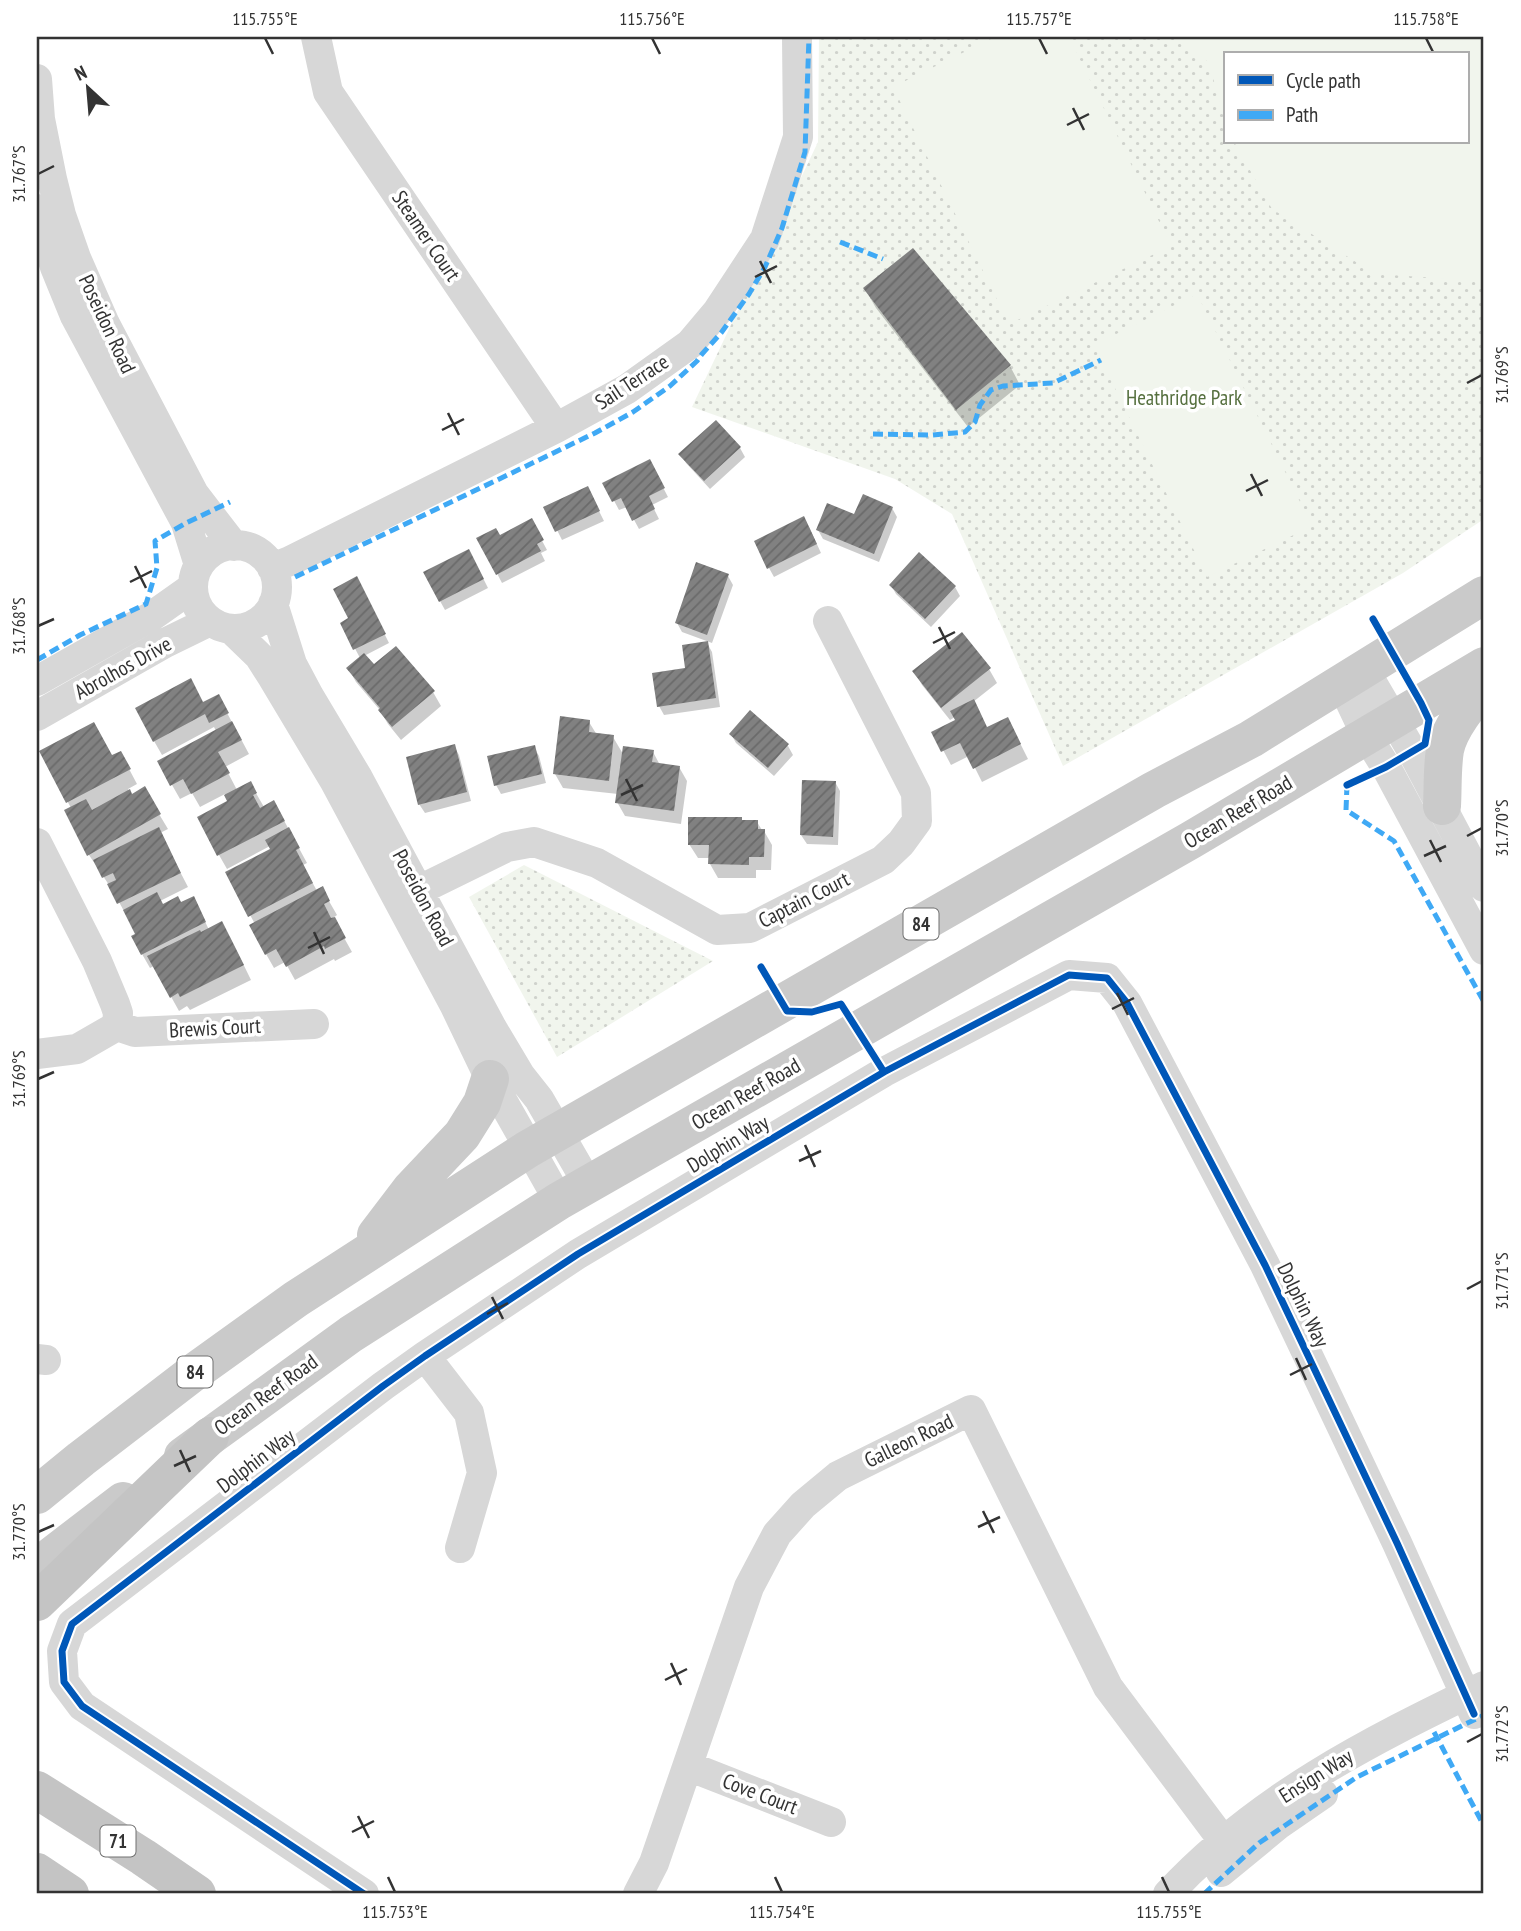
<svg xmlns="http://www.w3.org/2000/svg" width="1521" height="1931" font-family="'PT Sans Narrow',sans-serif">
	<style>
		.grass { fill: url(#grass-dots); fill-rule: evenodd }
		.pitch { fill: #f1f5ed }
		.shadow { fill: #0003 }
		.building { fill: url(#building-hatch) }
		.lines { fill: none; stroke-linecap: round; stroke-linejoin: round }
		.minor { stroke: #d7d7d7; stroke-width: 30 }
		.major { stroke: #cacaca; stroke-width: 38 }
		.highway { stroke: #c4c4c4; stroke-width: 38 }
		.quiet { stroke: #3fa9f5; stroke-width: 5; stroke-dasharray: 10 5; stroke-linecap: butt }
		.cycleway-casing { stroke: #fff; stroke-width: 11 }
		.cycleway { stroke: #0057b8; stroke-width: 7 }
		.ticks { fill: none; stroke: #333; stroke-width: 2.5 }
		.labels { text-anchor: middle; stroke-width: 7; stroke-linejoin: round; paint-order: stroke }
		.shield { fill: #fff; stroke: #707070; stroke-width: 2 }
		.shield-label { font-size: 19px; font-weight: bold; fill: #333 }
		.street-label { font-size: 21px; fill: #333; stroke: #fff }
		.park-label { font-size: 21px; fill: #56703f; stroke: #fff }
		.neatline { fill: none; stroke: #333; stroke-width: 2.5 }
		.ticks-label { font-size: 18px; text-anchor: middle; fill: #333 }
	</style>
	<defs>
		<pattern id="grass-dots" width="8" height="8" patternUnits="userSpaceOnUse" patternTransform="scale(1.75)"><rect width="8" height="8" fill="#f1f5ed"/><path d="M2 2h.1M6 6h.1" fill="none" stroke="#cfd2cc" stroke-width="1.8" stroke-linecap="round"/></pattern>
		<pattern id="building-hatch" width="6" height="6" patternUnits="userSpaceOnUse" patternTransform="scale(1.75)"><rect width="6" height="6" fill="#818181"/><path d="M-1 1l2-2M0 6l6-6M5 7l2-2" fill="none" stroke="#6a6a6a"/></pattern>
	</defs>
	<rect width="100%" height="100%" fill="#fff"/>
	<path class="grass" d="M 819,37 L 1484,37 L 1484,519 L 1403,573 L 1063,766 L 952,514 L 895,479 L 692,407 L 818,142 ZM 1225,54 L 1467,54 L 1467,142 L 1225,142 Z
		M 524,865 L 713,961 L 557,1057 L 469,897 Z"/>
	<path class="pitch" d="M 995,37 L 1069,37 L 1171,246 L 1009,324 L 893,87 Z
		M 1180,37 L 1484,37 L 1484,281 L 1375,274 L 1272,209 L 1234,142 L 1467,142 L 1467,54 L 1225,54 L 1225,122 L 1209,63 Z
		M 1197,294 L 1312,526 L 1207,577 L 1094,345 Z"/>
	<path class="shadow" d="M 913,250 L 1010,366 L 1020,385 L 968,427 L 876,308 L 865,289 Z
		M 716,422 L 740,448 L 745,457 L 710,489 L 686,463 L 681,454 Z
		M 654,470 L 668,497 L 652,505 L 659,519 L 639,529 L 627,507 L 619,510 L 605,484 Z
		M 592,497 L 604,521 L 562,540 L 546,508 Z
		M 892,508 L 897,517 L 879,562 L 823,539 L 818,530 L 855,517 Z
		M 531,520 L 547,550 L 541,553 L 545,561 L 502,583 L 479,539 L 500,537 Z
		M 809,527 L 821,553 L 774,577 L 769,568 Z
		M 474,560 L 488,588 L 445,610 L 440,601 Z
		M 728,576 L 733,585 L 712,643 L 682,632 L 677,623 Z
		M 891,585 L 955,587 L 960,596 L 931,627 L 896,594 Z
		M 361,587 L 389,643 L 364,656 L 374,667 L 433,692 L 441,706 L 401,740 L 388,724 L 379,709 L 356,682 L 348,668 L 360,658 L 342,624 L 351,619 Z
		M 707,643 L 712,652 L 720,707 L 664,715 L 659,706 Z
		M 989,669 L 997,683 L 973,702 L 987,729 L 1015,733 L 1028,759 L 982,782 L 969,756 L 951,765 L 934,733 L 957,721 L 955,717 L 950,720 L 922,685 L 914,671 Z
		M 218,696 L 249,754 L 225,767 L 237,790 L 250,783 L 264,807 L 274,802 L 307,863 L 303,865 L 317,891 L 322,889 L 337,915 L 333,918 L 352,952 L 335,961 L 334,959 L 295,980 L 285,962 L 274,968 L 266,954 L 255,924 L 227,873 L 272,850 L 270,846 L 227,869 L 219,855 L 230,802 L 225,794 L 200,807 L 192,793 L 180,799 L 159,762 L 216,731 L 214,727 L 162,755 L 154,741 L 206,711 Z
		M 750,712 L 788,746 L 793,755 L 774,776 L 736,743 L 731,734 Z
		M 589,722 L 597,735 L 613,737 L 623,754 L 653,752 L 660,765 L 679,767 L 687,781 L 681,824 L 625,816 L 617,802 L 618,794 L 563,788 L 555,774 Z
		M 454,746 L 459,755 L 471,801 L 425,813 L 419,804 Z
		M 534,747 L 539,756 L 546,783 L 501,794 L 496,785 Z
		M 41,752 L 112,757 L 128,767 L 137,784 L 128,789 L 132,796 L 144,789 L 168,829 L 160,833 L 188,887 L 160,901 L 163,906 L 181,905 L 201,913 L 209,930 L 230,937 L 251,980 L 190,1010 L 187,1006 L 179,1011 L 154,966 L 150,968 L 142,954 L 137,935 L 113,891 L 89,855 L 71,808 Z
		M 835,782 L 840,791 L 838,845 L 807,844 L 801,835 Z
		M 742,822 L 757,822 L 762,830 L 764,831 L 772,845 L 771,870 L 756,870 L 756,878 L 718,878 L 710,864 L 710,858 L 698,858 L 689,844 Z"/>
	<path class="building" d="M 913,248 L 1011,365 L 956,410 L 863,288 Z
		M 716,420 L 741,447 L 704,481 L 678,454 Z
		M 650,459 L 665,488 L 649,496 L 655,509 L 632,521 L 621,498 L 612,502 L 602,483 Z
		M 588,486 L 600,511 L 555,532 L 543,507 Z
		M 863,494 L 893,507 L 874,554 L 816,530 L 827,503 L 854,514 Z
		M 804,516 L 817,544 L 767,569 L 754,541 Z
		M 532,518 L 544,540 L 537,544 L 541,551 L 496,575 L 476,538 L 496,528 L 500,535 Z
		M 469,549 L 484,579 L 439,602 L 423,572 Z
		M 919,552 L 956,586 L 925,619 L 889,585 Z
		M 696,562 L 729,574 L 707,635 L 675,623 Z
		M 357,576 L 386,634 L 353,650 L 340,623 L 348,618 L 333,589 Z
		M 962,632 L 991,668 L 941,708 L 912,671 Z
		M 708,641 L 716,698 L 657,707 L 652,673 L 685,668 L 682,645 Z
		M 396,646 L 435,691 L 392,727 L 378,710 L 380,708 L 346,668 L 364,653 L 374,664 Z
		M 191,678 L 203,702 L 219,694 L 229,713 L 209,723 L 205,714 L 153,742 L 135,708 Z
		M 974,699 L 987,727 L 1008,717 L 1021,744 L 973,769 L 960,743 L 941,752 L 931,732 L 955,720 L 950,711 Z
		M 750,710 L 789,744 L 768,768 L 729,734 Z
		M 560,716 L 590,720 L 589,732 L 614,735 L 609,781 L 553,774 Z
		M 232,721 L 242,740 L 218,752 L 230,773 L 191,794 L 183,779 L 170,786 L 157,761 Z
		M 94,722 L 112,755 L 121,751 L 131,769 L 66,803 L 39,751 Z
		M 455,744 L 467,792 L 418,805 L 406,757 Z
		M 535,745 L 542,774 L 494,786 L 487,756 Z
		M 623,746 L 654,750 L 652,762 L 680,766 L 674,811 L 615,803 Z
		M 802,780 L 836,781 L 833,837 L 800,835 Z
		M 251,781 L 257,793 L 253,795 L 260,808 L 274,800 L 285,821 L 217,856 L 197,817 L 227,801 L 224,795 Z
		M 145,786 L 161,814 L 87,856 L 64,810 L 86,799 L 92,810 L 130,789 L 132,794 Z
		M 688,817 L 742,817 L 742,820 L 758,820 L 758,829 L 765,829 L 764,857 L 749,857 L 749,865 L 708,864 L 709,845 L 688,845 Z
		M 159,827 L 181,873 L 117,904 L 107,884 L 116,880 L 113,873 L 102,878 L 93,860 Z
		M 289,827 L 300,848 L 296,850 L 313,883 L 248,917 L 225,872 L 270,849 L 265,840 Z
		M 323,886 L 330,901 L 324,904 L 331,918 L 335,917 L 346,938 L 325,949 L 324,946 L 286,967 L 276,949 L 265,955 L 249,925 Z
		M 157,892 L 163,904 L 178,896 L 181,902 L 194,896 L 206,922 L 141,955 L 131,936 L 135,934 L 123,910 Z
		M 222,921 L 244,965 L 180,997 L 178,993 L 170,998 L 147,956 L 200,930 L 201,932 Z"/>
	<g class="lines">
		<path class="minor" d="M 316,37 L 328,92 L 556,428
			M 37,79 L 40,119 L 52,179 L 61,215 L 76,258 L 105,324 L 194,494 L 234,546
			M 37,209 L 55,267 L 75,316 L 186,523 L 199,565
			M193 587a42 42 0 1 1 84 0a42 42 0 1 1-84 0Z
			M 272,568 L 290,561 L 556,428 L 627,389 L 690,344 L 717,312 L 765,239 L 798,137 L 797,37
			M 273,604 L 292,664 L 309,696 L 358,778 L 492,1028 L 520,1075 L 539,1099 L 588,1184
			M 231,629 L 259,656 L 273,678 L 334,780 L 455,1006 L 490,1079 L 559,1201
			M 1364,669 L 1412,751 L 1484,887
			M 37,681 L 152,616 L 193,587
			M 1341,682 L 1366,735 L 1386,767 L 1484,950
			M 37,716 L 165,643 L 210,621
			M 37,843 L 97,961 L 115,1004 L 118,1013 L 117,1026 L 77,1049 L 37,1054
			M 399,900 L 507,847 L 534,842 L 597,863 L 717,930 L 750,928 L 883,860 L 901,843 L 917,821 L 916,793 L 828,621
			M 117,1026 L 135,1032 L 314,1024
			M 425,1356 L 469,1413 L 482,1473 L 460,1548
			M 37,1359 L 46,1360
			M 688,1766 L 831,1822
			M 1221,1872 L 1278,1825 L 1323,1794
			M 364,1894 L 82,1706 L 64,1682 L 62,1651 L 72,1624 L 383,1386 L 425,1356 L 578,1254 L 884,1072 L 1069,975 L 1107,978 L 1127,1003 L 1265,1265 L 1397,1543 L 1474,1714
			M 638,1894 L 654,1863 L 749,1587 L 777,1534 L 803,1505 L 838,1476 L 971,1410 L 1108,1687 L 1236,1858
			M 1168,1894 C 1257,1798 1368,1742 1484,1686"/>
		<path class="major" d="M 1442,806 C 1443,788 1442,768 1445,750 C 1449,729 1470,702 1484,688
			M 376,1235 L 411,1189 L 462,1135 L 482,1103 L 490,1079
			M 183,1456 L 351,1334 L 559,1201 L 1191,840 L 1484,666
			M 37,1495 L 81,1459 L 193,1373 L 296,1299 L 528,1149 L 1154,790 L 1251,739 L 1484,595
			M 37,1567 L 123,1501"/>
		<path class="highway" d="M 37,1602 L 210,1436
			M 37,1790 L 143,1857 L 197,1894
			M 37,1872 L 70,1894"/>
		<path class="quiet" d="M 840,242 L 883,259
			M 873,434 L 932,435 L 965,432 L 975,422 L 980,405 L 991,390 L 1003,386 L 1053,383 L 1101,360
			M 295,577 L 595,433 L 633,412 L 670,386 L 697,361 L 702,354 L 721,333 L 749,294 L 765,267 L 782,228 L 805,152 L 809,37
			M 37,660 L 80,635 L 146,604 L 157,568 L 155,541 L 186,523 L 230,502
			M 1347,785 L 1346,810 L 1394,841 L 1484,1002
			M 1434,1732 L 1484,1826
			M 1204,1894 L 1259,1843 L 1357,1777 L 1482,1716"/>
		<defs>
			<path id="cycleway" d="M 1347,785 L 1386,767 L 1425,744 L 1429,720 L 1421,703 L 1373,619
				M 761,967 L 787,1011 L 812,1012 L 841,1004 L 884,1072
				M 364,1894 L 82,1706 L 64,1682 L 62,1651 L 72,1624 L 383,1386 L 425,1356 L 578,1254 L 884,1072 L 1069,975 L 1107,978 L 1127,1003 L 1265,1265 L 1397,1543 L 1474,1714"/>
		</defs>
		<use href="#cycleway" class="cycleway-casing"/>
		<use href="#cycleway" class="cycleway"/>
	</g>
	<path class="ticks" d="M 265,38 L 273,54M 652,38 L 660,54M 1039,38 L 1047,54M 1426,38 L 1434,54M 1073,108 L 1084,130M 1067,125 L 1089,114M 38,174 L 54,166M 760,261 L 771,283M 755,277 L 777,266M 1467,383 L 1482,375M 448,413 L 459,435M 442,430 L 464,419M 1251,474 L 1262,496M 1246,491 L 1268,480M 135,566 L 146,588M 130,582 L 152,571M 38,626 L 54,619M 939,627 L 950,649M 933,643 L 955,632M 626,779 L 637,801M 621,795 L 643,785M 1467,836 L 1482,828M 1430,840 L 1441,862M 1424,856 L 1446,846M 314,932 L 324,954M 308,948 L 330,937M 1117,993 L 1128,1015M 1112,1009 L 1134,998M 38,1079 L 54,1072M 805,1145 L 815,1167M 799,1161 L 821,1151M 1467,1289 L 1482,1281M 492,1297 L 503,1319M 487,1314 L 508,1303M 1296,1358 L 1306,1380M 1290,1375 L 1312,1364M 180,1450 L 190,1472M 174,1466 L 196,1456M 983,1511 L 994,1533M 978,1527 L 1000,1517M 38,1532 L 54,1525M 671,1663 L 681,1685M 665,1680 L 687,1669M 1467,1742 L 1482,1734M 358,1816 L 369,1838M 352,1832 L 374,1821M 388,1877 L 395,1892M 775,1877 L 782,1892M 1162,1877 L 1169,1892"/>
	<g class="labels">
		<g class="shield">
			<rect x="903.5" y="908.5" width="35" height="31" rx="5"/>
			<rect x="177.5" y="1356.5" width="35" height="31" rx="5"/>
			<rect x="100.5" y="1825.5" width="35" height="31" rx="5"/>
		</g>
		<g class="shield-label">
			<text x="921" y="931">84</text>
			<text x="195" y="1379">84</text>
			<text x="118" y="1848">71</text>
		</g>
		<g class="street-label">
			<text transform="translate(426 236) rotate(56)" y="7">Steamer Court</text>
			<text transform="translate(107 324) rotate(65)" y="7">Poseidon Road</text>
			<text transform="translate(632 382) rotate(-33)" y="7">Sail Terrace</text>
			<text transform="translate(123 668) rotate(-29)" y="7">Abrolhos Drive</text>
			<text transform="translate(1238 812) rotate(-31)" y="7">Ocean Reef Road</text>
			<text transform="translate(423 898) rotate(62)" y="7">Poseidon Road</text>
			<text transform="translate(804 900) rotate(-27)" y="7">Captain Court</text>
			<text transform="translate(215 1028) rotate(-3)" y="7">Brewis Court</text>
			<text transform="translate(746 1094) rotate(-30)" y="7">Ocean Reef Road</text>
			<text transform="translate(728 1144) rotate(-31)" y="7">Dolphin Way</text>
			<text transform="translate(1303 1305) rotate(64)" y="7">Dolphin Way</text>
			<text transform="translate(266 1395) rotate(-36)" y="7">Ocean Reef Road</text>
			<text transform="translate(909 1441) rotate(-26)" y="7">Galleon Road</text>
			<text transform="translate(256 1461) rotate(-37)" y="7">Dolphin Way</text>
			<text transform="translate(1316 1776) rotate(-32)" y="7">Ensign Way</text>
			<text transform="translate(760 1794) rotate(21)" y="7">Cove Court</text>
		</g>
		<g class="park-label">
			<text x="1184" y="405">Heathridge Park</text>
		</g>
	</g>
	<rect width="1521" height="1931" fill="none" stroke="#ffffff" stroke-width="77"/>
	<rect x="1224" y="52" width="245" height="91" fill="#ffffff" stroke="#adadad" stroke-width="2"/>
	<rect x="1238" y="75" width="35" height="10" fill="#0057b8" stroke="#adadad" stroke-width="2"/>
	<text x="1286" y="88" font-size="21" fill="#333333">Cycle path</text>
	<rect x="1238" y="110" width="35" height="10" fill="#3fa9f5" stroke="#adadad" stroke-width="2"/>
	<text x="1286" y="122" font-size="21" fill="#333333">Path</text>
	<g transform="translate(88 88) rotate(334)" stroke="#ffffff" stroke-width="5" paint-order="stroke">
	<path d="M0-5L12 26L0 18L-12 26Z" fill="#333333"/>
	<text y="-10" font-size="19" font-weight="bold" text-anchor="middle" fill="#333333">N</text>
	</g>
	<rect x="38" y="38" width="1444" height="1854" class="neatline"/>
	<g class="ticks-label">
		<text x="265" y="25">115.755°E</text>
		<text x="652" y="25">115.756°E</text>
		<text x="1039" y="25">115.757°E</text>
		<text x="1426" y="25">115.758°E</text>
		<text transform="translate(19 174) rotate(-90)" y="6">31.767°S</text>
		<text transform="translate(1502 375) rotate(-90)" y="6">31.769°S</text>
		<text transform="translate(19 626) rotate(-90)" y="6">31.768°S</text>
		<text transform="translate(1502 828) rotate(-90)" y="6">31.770°S</text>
		<text transform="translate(19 1079) rotate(-90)" y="6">31.769°S</text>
		<text transform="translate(1502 1281) rotate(-90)" y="6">31.771°S</text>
		<text transform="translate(19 1532) rotate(-90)" y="6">31.770°S</text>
		<text transform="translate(1502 1734) rotate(-90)" y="6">31.772°S</text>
		<text x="395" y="1918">115.753°E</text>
		<text x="782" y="1918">115.754°E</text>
		<text x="1169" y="1918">115.755°E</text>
	</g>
</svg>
